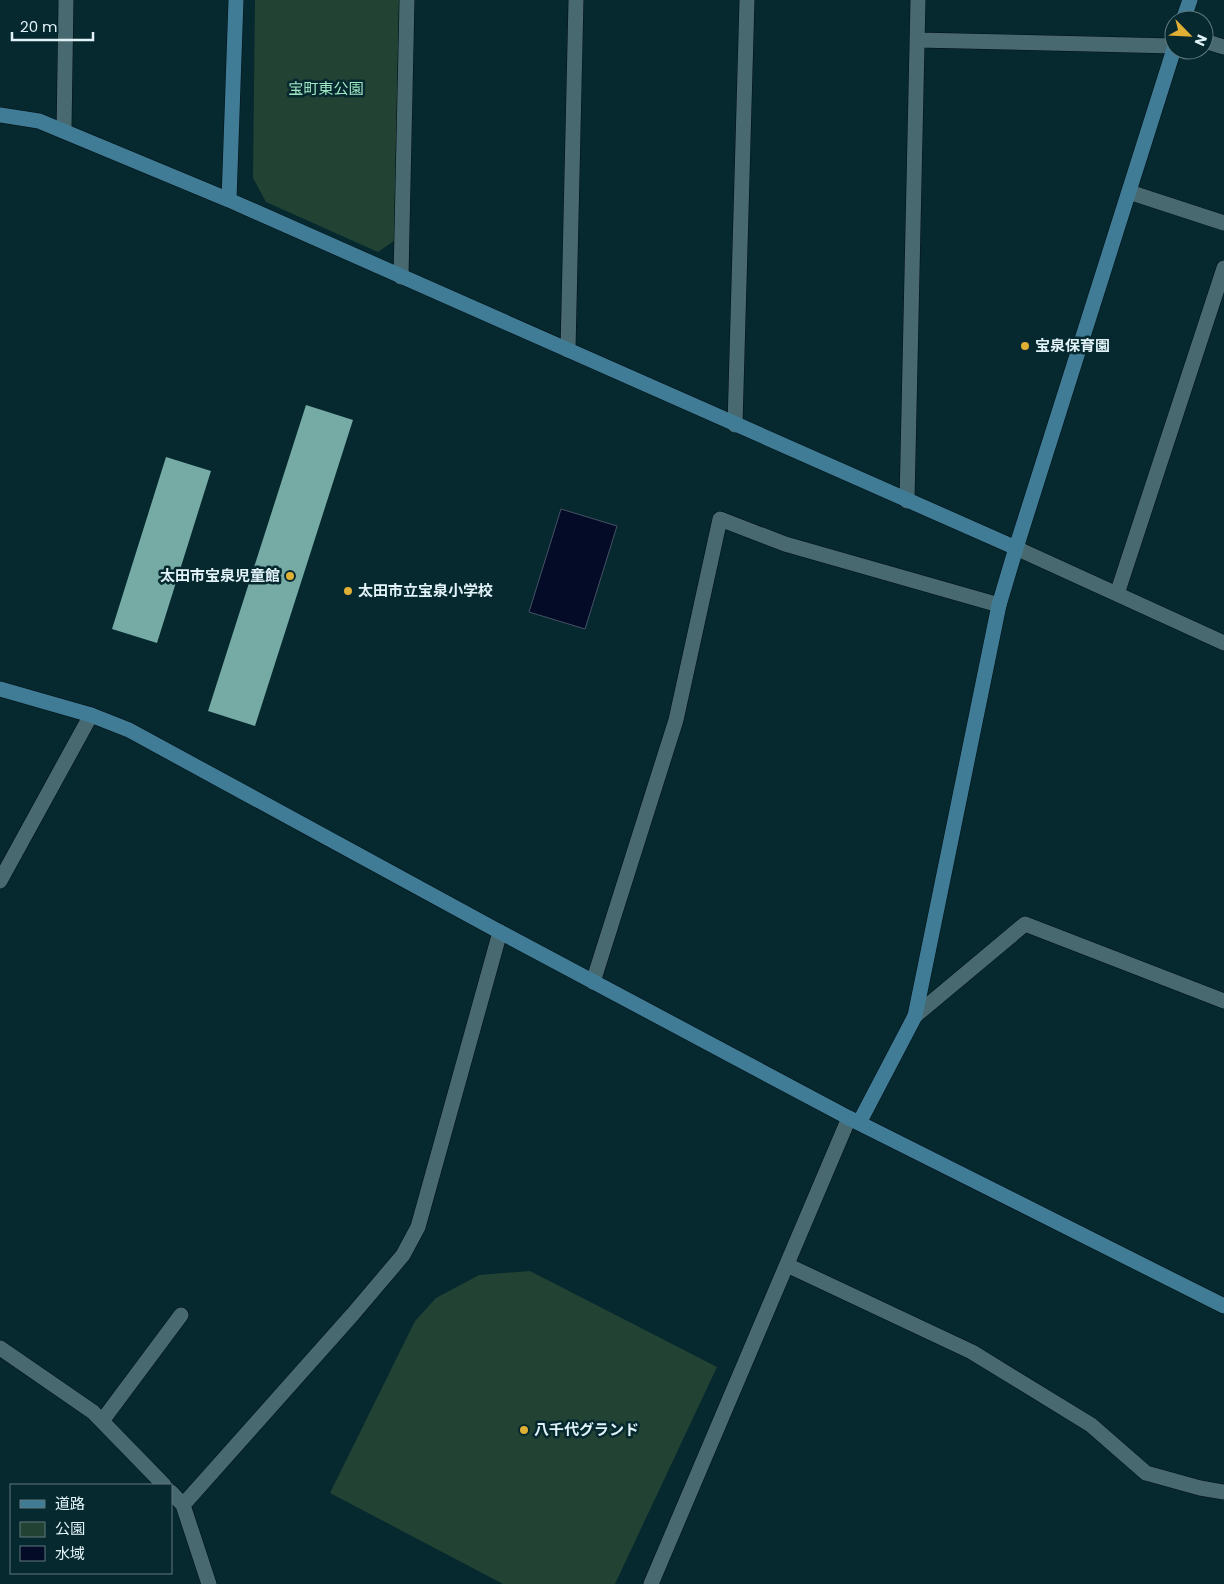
<svg xmlns="http://www.w3.org/2000/svg" width="1224" height="1584" font-family="Poppins,'Noto Sans JP',sans-serif">
	<style>
		.green { fill: #224233 }
		.water { fill: #030b26; stroke: #465165 }
		.building { fill: #76aaa5 }
		.lines { fill: none; stroke-linecap: round; stroke-linejoin: round }
		.street-casing { stroke: #001015; stroke-width: 16 }
		.secondary-casing { stroke: #001015; stroke-width: 16 }
		.street { stroke: #486970; stroke-width: 15 }
		.secondary { stroke: #407c96; stroke-width: 15 }
		.poi-dot { fill: #e0b034; stroke: #06282f; stroke-width: 2 }
		.labels { text-anchor: middle; stroke-width: 5; stroke-linejoin: round; paint-order: stroke }
		.park-label { font-size: 15px; fill: #a1e8c5; stroke: #06282f }
		.poi-label { font-size: 15px; font-weight: bold; fill: #e1f3f8; stroke: #06282f; text-anchor: start }
	</style>
	<rect width="100%" height="100%" fill="#06282f"/>
	<path class="green" d="M 255,0 L 399,0 L 394,241 L 378,252 L 266,202 L 253,178 Z
		M 530,1271 L 717,1367 L 615,1584 L 503,1584 L 330,1493 L 415,1321 L 436,1298 L 479,1275 Z"/>
	<path class="water" d="M 561,509 L 617,526 L 585,629 L 529,612 Z"/>
	<path class="building" d="M 306,405 L 353,420 L 255,726 L 208,711 Z
		M 166,457 L 211,471 L 157,643 L 112,629 Z"/>
	<g class="lines">
		<defs>
			<path id="street" d="M 917,40 L 1174,46
				M 1204,41 L 1224,47
				M 64,131 L 66,0
				M 1129,192 L 1224,223
				M 401,277 L 407,0
				M 568,350 L 576,0
				M 735,425 L 747,0
				M 907,501 L 918,0
				M 1016,548 L 1224,643
				M 1117,594 L 1224,268
				M 0,881 L 91,715
				M 593,982 L 676,720 L 720,519 L 785,544 L 999,605
				M 915,1016 L 1025,924 L 1224,1001
				M 787,1265 L 972,1352 L 1091,1425 L 1146,1473 L 1200,1488 L 1224,1492
				M 0,1348 L 93,1412 L 164,1485
				M 102,1421 L 181,1315
				M 171,1492 L 183,1505 L 209,1584
				M 183,1505 L 353,1314 L 403,1255 L 418,1227 L 500,932
				M 651,1584 L 849,1118"/>
			<path id="secondary" d="M 1183,20 L 1190,0
				M 0,115 L 39,121 L 229,200 L 1016,548
				M 229,200 L 236,0
				M 0,689 L 91,715 L 129,730 L 500,932 L 849,1118 L 1224,1306
				M 859,1123 L 915,1016 L 999,605 L 1016,548 L 1174,49"/>
		</defs>
		<use href="#street" class="street-casing"/>
		<use href="#secondary" class="secondary-casing"/>
		<use href="#street" class="street"/>
		<use href="#secondary" class="secondary"/>
	</g>
	<g class="poi-dot">
		<circle cx="1025" cy="346" r="5"/>
		<circle cx="290" cy="576" r="5"/>
		<circle cx="348" cy="591" r="5"/>
		<circle cx="524" cy="1430" r="5"/>
	</g>
	<g class="labels">
		<g class="park-label">
			<text x="326" y="94">宝町東公園</text>
		</g>
		<g class="poi-label">
			<text x="1035" y="351">宝泉保育園</text>
			<text x="280" y="581" text-anchor="end">太田市宝泉児童館</text>
			<text x="358" y="596">太田市立宝泉小学校</text>
			<text x="534" y="1435">八千代グランド</text>
		</g>
	</g>
	<rect x="10" y="1484" width="162" height="90" fill="#06282f" stroke="#5e797f"/>
	<rect x="20" y="1500" width="25" height="8" fill="#407c96" stroke="#5e797f"/>
	<text x="55" y="1509" font-size="15" fill="#e1f3f8">道路</text>
	<rect x="20" y="1522" width="25" height="15" fill="#224233" stroke="#5e797f"/>
	<text x="55" y="1534" font-size="15" fill="#e1f3f8">公園</text>
	<rect x="20" y="1546" width="25" height="15" fill="#030b26" stroke="#5e797f"/>
	<text x="55" y="1559" font-size="15" fill="#e1f3f8">水域</text>
	<g transform="translate(1189 35) rotate(114)"><circle r="24" fill="#06282f" stroke="#5e797f"/>
	<path d="M0-4L9 19L0 12L-9 19Z" fill="#e0b034"/>
	<text y="-8" font-size="14" font-weight="bold" text-anchor="middle" fill="#e1f3f8">N</text>
	</g>
	<path d="M12 32v8h81v-8" fill="none" stroke="#e1f3f8" stroke-width="2.5"/>
	<text x="20" y="32" font-size="15" fill="#e1f3f8" stroke="#06282f" stroke-width="4" paint-order="stroke">20 m</text>
</svg>
